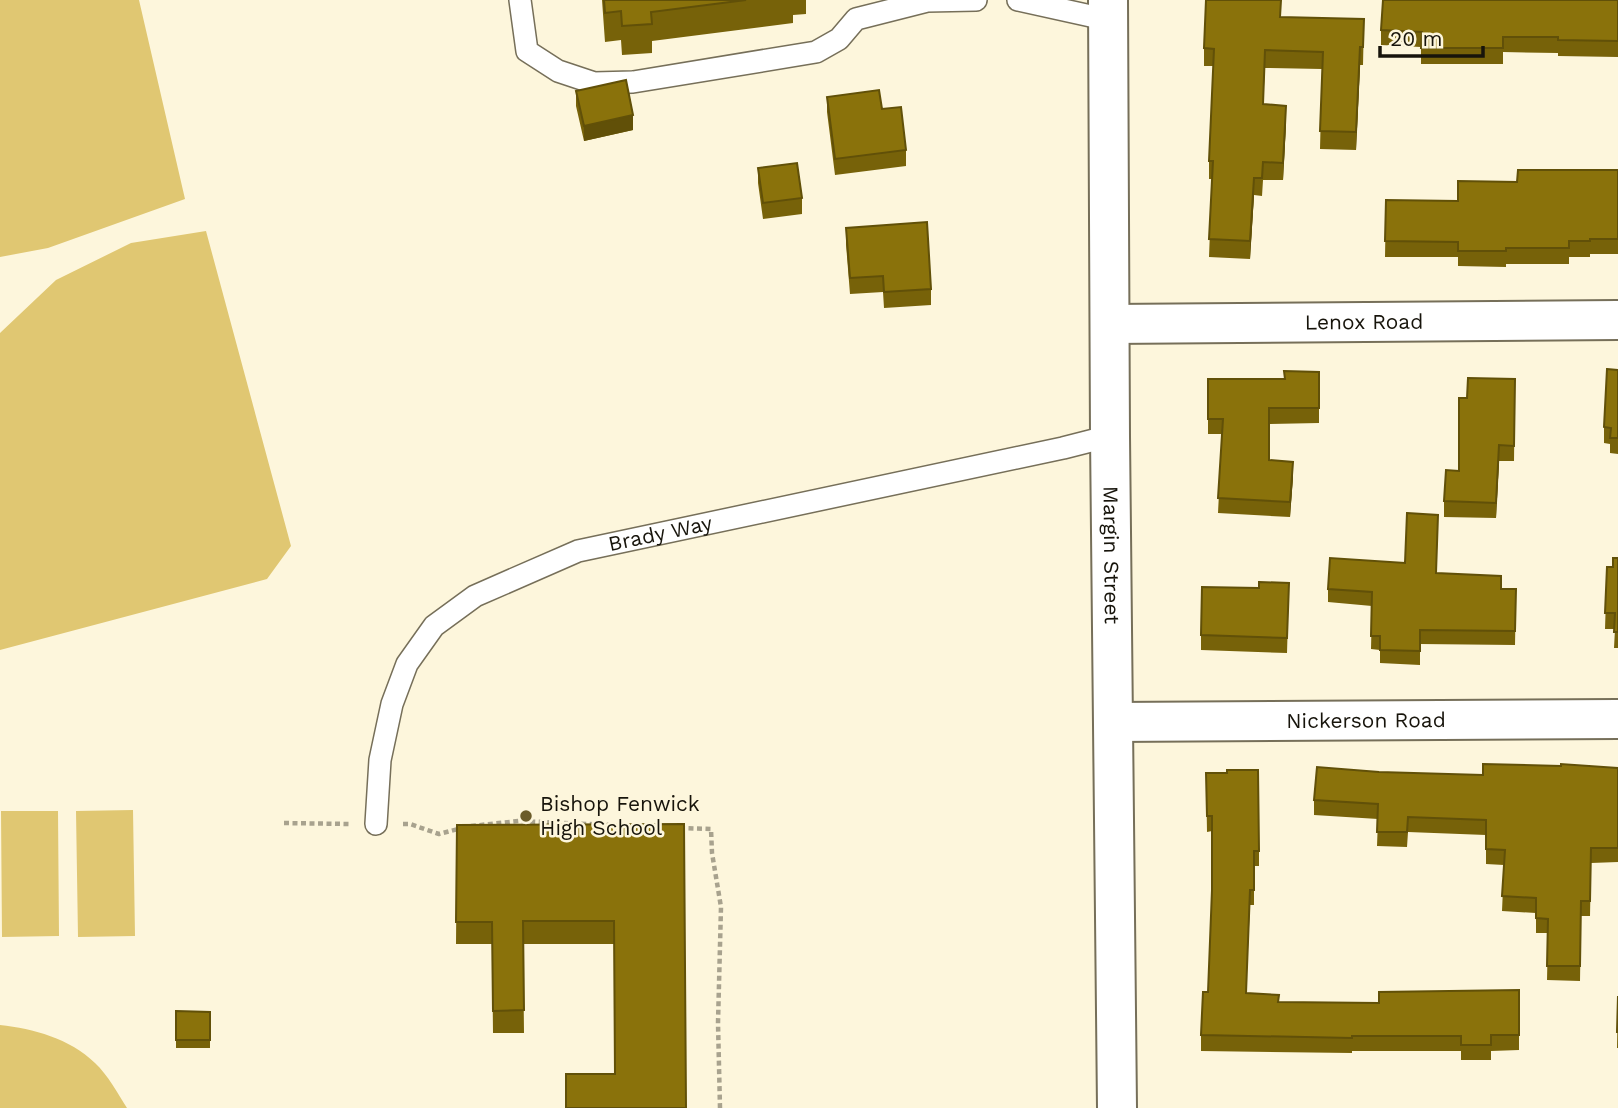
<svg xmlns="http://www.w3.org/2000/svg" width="1618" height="1108" font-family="'Work Sans',sans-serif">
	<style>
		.green { fill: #e0c772 }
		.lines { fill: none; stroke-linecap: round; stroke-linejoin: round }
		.lane-casing { stroke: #766f59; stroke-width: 24 }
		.street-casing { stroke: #766f59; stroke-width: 42 }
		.secondary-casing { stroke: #766f59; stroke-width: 42 }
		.path { stroke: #a8a28e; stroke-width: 4.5; stroke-dasharray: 5 3.5; stroke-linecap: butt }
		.lane { stroke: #fff; stroke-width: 21 }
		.street { stroke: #fff; stroke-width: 38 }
		.secondary { stroke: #fff; stroke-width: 38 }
		.wall { fill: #776209 }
		.shaded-wall { fill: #615008 }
		.building { fill: #8a720b; stroke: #615008; stroke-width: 2 }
		.poi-dot { fill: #6b5c29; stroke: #fdf6dc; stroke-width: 2.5 }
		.labels { text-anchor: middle; stroke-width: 5; stroke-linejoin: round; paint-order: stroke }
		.street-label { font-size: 21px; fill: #17140b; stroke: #fdf6dc }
		.poi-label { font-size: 21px; fill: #17140b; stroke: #fdf6dc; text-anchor: start }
	</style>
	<rect width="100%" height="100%" fill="#fdf6dc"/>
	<path class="green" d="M 0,0 L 139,0 L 185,199 L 48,248 L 0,257 Z
		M 206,231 L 291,546 L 267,579 L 0,650 L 0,333 L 56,280 L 131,243 Z
		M 133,810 L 135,936 L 78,937 L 76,811 Z
		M 1,811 L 58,811 L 59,936 L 2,937 Z
		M 0,1025 C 34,1029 69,1038 95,1063 C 108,1075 118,1094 127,1108 L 0,1108 Z"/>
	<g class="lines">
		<defs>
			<g id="lane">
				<path d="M 520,0 L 527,51 L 558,71 L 594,83 L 633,82 L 816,52 L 839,39 L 856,19 L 927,1 L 976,0"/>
				<path d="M 1018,0 L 1109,20"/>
				<path id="s1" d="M 376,824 L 380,760 L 392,704 L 407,664 L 434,626 L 475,596 L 578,551 L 1063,448 L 1110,436"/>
			</g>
			<g id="street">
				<path id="s2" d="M 1110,324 L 1618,320"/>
				<path id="s3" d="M 1114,722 L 1618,719"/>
			</g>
			<g id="secondary">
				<path id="s4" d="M 1108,0 L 1110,436 L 1117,1108"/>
			</g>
		</defs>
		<use href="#lane" class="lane-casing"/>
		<use href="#street" class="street-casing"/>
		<use href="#secondary" class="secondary-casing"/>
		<path class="path" d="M 284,823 L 349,824
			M 403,824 L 410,824 L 439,834 L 462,828
			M 471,826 L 519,821 L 612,825
			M 680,828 L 711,829 L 712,853 L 721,907 L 718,1023 L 720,1108"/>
		<use href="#lane" class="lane"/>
		<use href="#street" class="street"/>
		<use href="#secondary" class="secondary"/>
	</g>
	<path class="wall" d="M 602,0 L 806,0 L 806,14 L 793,15 L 793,23 L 652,41 L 652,53 L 622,55 L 621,40 L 605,42 Z
		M 1618,0 L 1618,57 L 1558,56 L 1558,53 L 1503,52 L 1503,64 L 1421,64 L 1421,47 L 1381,45 L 1381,30 Z
		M 1281,17 L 1364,19 L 1363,65 L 1360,65 L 1356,150 L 1320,149 L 1322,69 L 1265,68 L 1263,104 L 1286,123 L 1283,180 L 1263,180 L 1262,196 L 1254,195 L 1250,259 L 1209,257 L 1212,179 L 1209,179 L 1209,161 L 1214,66 L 1204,66 L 1204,48 Z
		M 576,91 L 633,130 L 584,141 L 576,106 Z
		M 827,97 L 882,109 L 906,150 L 906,166 L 835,175 L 827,112 Z
		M 758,168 L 802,198 L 802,214 L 763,219 L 758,183 Z
		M 1618,170 L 1618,254 L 1590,254 L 1590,257 L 1569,257 L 1569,264 L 1506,264 L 1506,267 L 1458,266 L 1458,257 L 1385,257 L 1386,200 L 1458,201 L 1517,182 Z
		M 846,228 L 931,289 L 931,305 L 884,308 L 883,292 L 850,294 L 846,244 Z
		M 1618,370 L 1618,454 L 1610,453 L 1610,444 L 1604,443 L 1604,427 Z
		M 1319,372 L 1319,423 L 1269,424 L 1269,460 L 1293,477 L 1290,517 L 1218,513 L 1222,434 L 1208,434 L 1208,379 L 1285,379 Z
		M 1515,379 L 1514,461 L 1499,461 L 1496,518 L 1444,517 L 1444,501 L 1459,471 L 1467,398 Z
		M 1438,528 L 1436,573 L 1501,589 L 1516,589 L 1515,645 L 1420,644 L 1420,665 L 1380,663 L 1380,650 L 1371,649 L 1372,606 L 1328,602 L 1328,589 L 1405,563 Z
		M 1618,558 L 1618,648 L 1614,648 L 1615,629 L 1605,629 L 1607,567 L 1613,567 Z
		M 1289,583 L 1287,653 L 1201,650 L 1201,635 L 1259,588 Z
		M 1618,768 L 1618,862 L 1591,863 L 1590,916 L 1581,916 L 1580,981 L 1547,980 L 1548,933 L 1536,933 L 1536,913 L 1502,911 L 1504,865 L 1486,864 L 1486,835 L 1408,832 L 1407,847 L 1377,846 L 1378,819 L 1314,815 L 1314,800 L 1379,772 L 1483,775 Z
		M 1206,773 L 1259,851 L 1259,866 L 1254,866 L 1254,905 L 1250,905 L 1246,993 L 1279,1002 L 1379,1003 L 1519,990 L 1519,1050 L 1491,1051 L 1491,1060 L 1461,1060 L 1461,1051 L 1352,1051 L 1352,1053 L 1201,1051 L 1201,1035 L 1208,992 L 1212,890 L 1212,831 L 1207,832 Z
		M 684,824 L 614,944 L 523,944 L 524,1033 L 493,1033 L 492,944 L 456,944 L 457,825 Z
		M 1618,996 L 1618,1048 L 1617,1048 Z
		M 176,1011 L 210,1012 L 210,1048 L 176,1048 Z"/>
	<path class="shaded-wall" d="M 1360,47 L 1360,65 L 1356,150 L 1356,132 Z
		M 1286,106 L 1286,123 L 1283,180 L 1283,163 Z
		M 633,115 L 633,130 L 584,141 L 584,126 Z
		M 1254,178 L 1254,195 L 1250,259 L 1250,241 Z
		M 1499,445 L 1499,461 L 1496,518 L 1496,503 Z
		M 1293,462 L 1293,477 L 1290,517 L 1290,502 Z"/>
	<path class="building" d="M 604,0 L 746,0 L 651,12 L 652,24 L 622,26 L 621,11 L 605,13 Z
		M 1206,0 L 1281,0 L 1280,17 L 1364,19 L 1363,47 L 1360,47 L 1356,132 L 1320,131 L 1323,52 L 1265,50 L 1263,104 L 1286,106 L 1283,163 L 1263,162 L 1262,178 L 1254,178 L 1250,241 L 1209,239 L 1213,161 L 1209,161 L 1214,49 L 1204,48 Z
		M 1383,0 L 1618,0 L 1618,41 L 1558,40 L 1558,37 L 1503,37 L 1503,48 L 1421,48 L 1422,32 L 1381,30 Z
		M 626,80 L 633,115 L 584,126 L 576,91 Z
		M 879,90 L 882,109 L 901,107 L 906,150 L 835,159 L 827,97 Z
		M 797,163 L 802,198 L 763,203 L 758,168 Z
		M 1518,170 L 1618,170 L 1618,239 L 1590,239 L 1590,241 L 1569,241 L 1569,248 L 1506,248 L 1506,251 L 1458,251 L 1458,242 L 1385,241 L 1386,200 L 1458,201 L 1458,181 L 1517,182 Z
		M 927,222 L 931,289 L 884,292 L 883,276 L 850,278 L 846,228 Z
		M 1607,369 L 1618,370 L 1618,438 L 1610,438 L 1611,428 L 1604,427 Z
		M 1284,371 L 1319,372 L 1319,408 L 1269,408 L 1269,460 L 1293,462 L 1290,502 L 1218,498 L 1223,419 L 1208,419 L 1208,379 L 1285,379 Z
		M 1468,378 L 1515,379 L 1514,446 L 1499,445 L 1496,503 L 1444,501 L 1446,470 L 1459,471 L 1459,398 L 1467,398 Z
		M 1407,513 L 1438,515 L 1436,573 L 1501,576 L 1501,589 L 1516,589 L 1515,631 L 1420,630 L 1420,651 L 1380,650 L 1380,636 L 1371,636 L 1372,592 L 1328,589 L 1330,558 L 1405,563 Z
		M 1613,558 L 1618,558 L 1618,632 L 1614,632 L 1615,613 L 1605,613 L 1607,567 L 1613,567 Z
		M 1259,582 L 1289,583 L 1287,638 L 1201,635 L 1202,587 L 1259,588 Z
		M 1483,764 L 1561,766 L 1561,764 L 1618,768 L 1618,848 L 1591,848 L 1590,901 L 1581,901 L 1580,966 L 1547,966 L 1548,919 L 1536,918 L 1536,898 L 1502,896 L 1505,850 L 1486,849 L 1486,820 L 1408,817 L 1407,832 L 1377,832 L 1378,804 L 1314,800 L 1317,767 L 1379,772 L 1483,775 Z
		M 1227,770 L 1258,770 L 1259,851 L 1254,851 L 1254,890 L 1250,890 L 1246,993 L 1279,995 L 1278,1002 L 1379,1003 L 1379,992 L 1519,990 L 1519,1035 L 1491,1035 L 1491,1045 L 1461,1045 L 1461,1036 L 1352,1036 L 1352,1038 L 1201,1035 L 1203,992 L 1208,992 L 1212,890 L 1212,816 L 1207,816 L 1206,773 L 1227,773 Z
		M 684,824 L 686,1108 L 566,1108 L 566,1074 L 615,1074 L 614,921 L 523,921 L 524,1010 L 493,1011 L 492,922 L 456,922 L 457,825 Z
		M 1618,996 L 1618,1032 L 1617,1032 Z
		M 176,1011 L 210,1012 L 210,1040 L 176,1040 Z"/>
	<circle class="poi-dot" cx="526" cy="816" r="7"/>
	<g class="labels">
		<g class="street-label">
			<text dy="7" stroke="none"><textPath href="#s2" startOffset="254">Lenox Road</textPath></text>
			<text dy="7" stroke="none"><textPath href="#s1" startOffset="458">Brady Way</textPath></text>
			<text dy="7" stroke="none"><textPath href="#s4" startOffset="555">Margin Street</textPath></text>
			<text dy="7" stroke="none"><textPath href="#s3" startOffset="252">Nickerson Road</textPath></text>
		</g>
		<g class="poi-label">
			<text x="540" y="811">Bishop Fenwick<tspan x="540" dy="24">High School</tspan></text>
		</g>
	</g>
	<path d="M1380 46v10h103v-10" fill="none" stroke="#17140b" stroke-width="3.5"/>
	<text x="1390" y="46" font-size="21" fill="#17140b" stroke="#fdf6dc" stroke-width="5" paint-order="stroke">20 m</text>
</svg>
